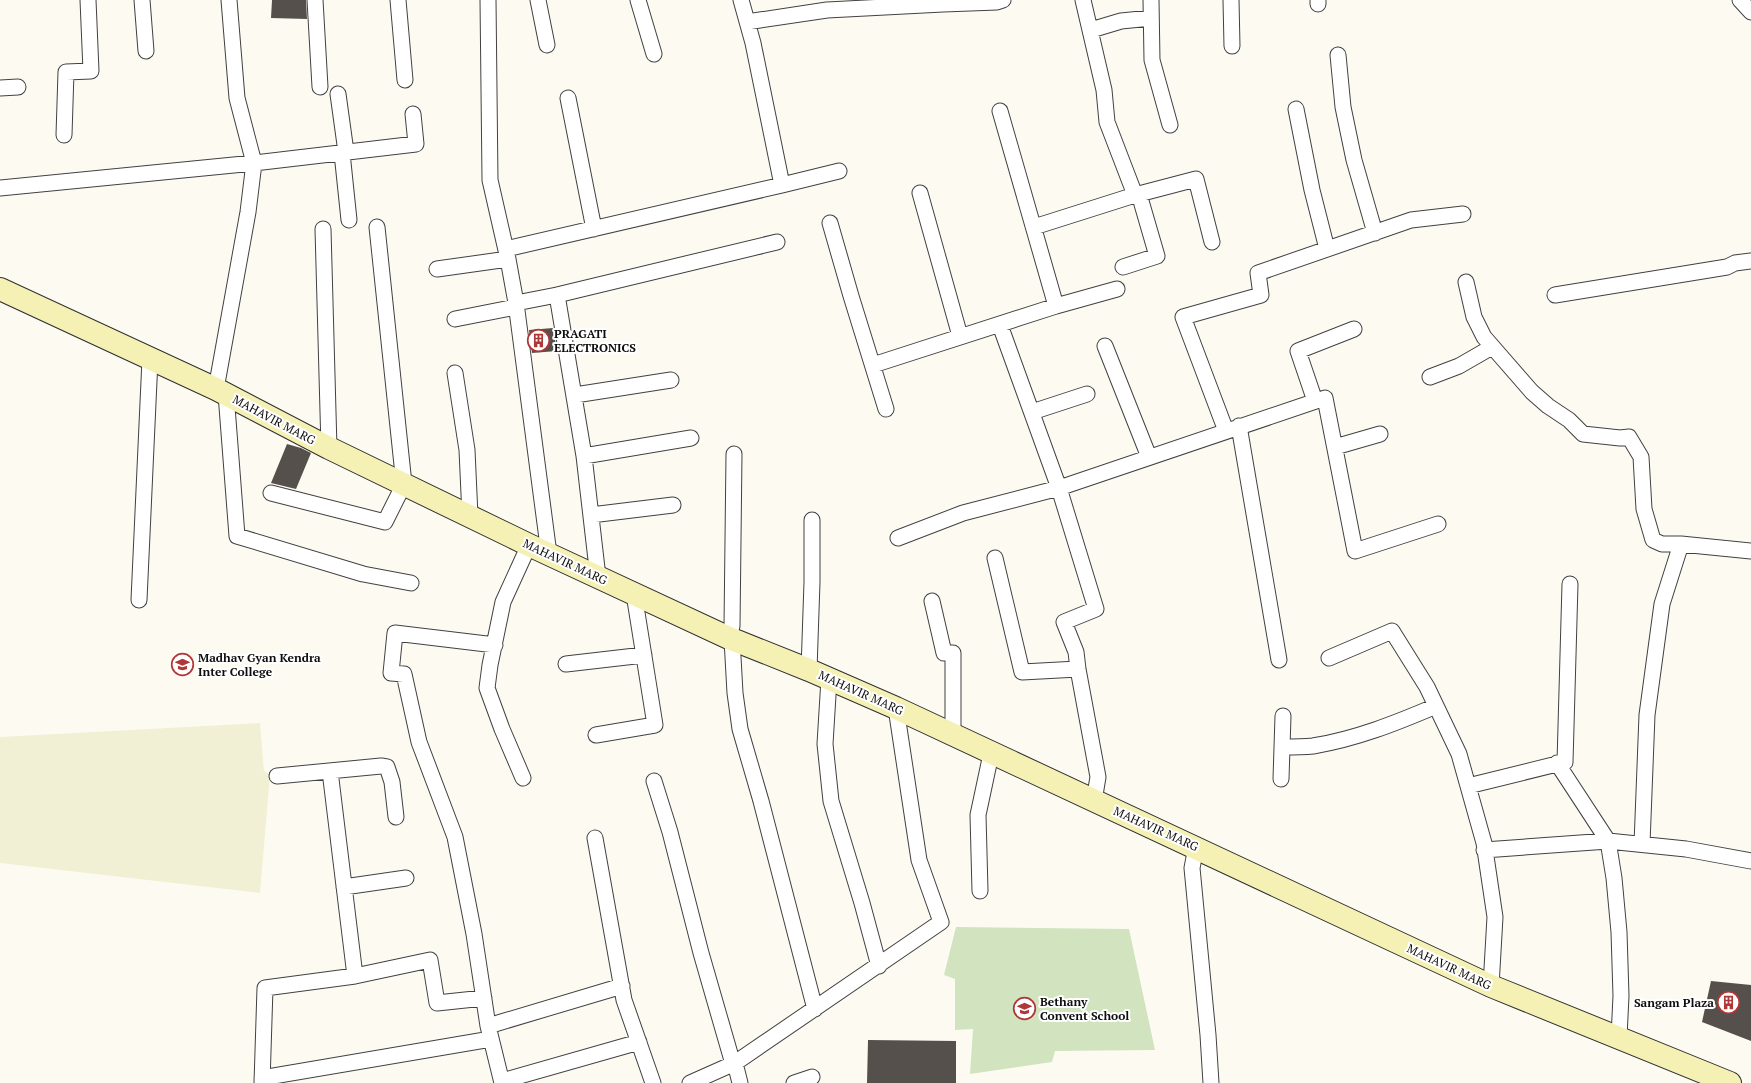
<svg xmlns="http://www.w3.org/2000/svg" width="1751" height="1083" font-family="'PT Serif',serif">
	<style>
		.farmland { fill: #f1f0d4 }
		.green { fill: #d1e4bf }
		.building { fill: #56504c }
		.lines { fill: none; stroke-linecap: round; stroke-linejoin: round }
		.street-casing { stroke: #414141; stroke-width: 17 }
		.secondary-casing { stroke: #303030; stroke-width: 24 }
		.street { stroke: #fff; stroke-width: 15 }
		.secondary { stroke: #f5f1b4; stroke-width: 22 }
		.labels { text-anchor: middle; stroke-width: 4; stroke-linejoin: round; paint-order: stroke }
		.poi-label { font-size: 12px; font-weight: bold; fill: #0e0e0e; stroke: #fff; text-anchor: start }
		.street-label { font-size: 12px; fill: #0e0e0e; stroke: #fff }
	</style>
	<rect width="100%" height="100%" fill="#fdfbf1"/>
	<path class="farmland" d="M 260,723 L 264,771 L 270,775 L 260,893 L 0,863 L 0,737 Z"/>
	<path class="green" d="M 956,927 L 1129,929 L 1155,1050 L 1055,1051 L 1052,1062 L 970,1074 L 973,1029 L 955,1030 L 955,979 L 944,975 Z"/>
	<path class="building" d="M 272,0 L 306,0 L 307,19 L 271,18 Z
		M 553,328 L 557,351 L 532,353 L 529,330 Z
		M 287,444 L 301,448 L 311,453 L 296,489 L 271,483 Z
		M 1711,981 L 1751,985 L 1751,1041 L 1702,1022 Z
		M 868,1040 L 956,1041 L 956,1083 L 867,1083 Z"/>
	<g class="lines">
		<defs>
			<path id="street" d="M 142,0 L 146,51
				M 315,0 L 320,87
				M 398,0 L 405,80
				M 488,0 L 490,180 L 508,259 L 516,303 L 549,554
				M 538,0 L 547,45
				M 638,0 L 654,54
				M 1083,0 L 1104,90 L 1107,122 L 1135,195
				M 1151,0 L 1152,60 L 1170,125
				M 1231,0 L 1232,46
				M 1318,0 L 1318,4
				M 1740,0 L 1751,12
				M 943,4 L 997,2 L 1003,0
				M 747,22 L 827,10 L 943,4 L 942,0
				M 1091,30 L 1121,21 L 1151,18
				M 1338,55 L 1343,107 L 1354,160 L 1375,233
				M 0,88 L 18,87
				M 338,94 L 346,152
				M 568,98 L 594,229
				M 1296,109 L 1312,190 L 1327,249
				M 64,135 L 66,72 L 91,71 L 88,0
				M 342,153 L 349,220
				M 782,185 L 839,171
				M 0,188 L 254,163 L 416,144 L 413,114
				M 920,193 L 960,336
				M 830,223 L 851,296 L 886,409
				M 1034,227 L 1135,195 L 1196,179 L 1212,242
				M 323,229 L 329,448
				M 506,249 L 782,185 L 753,43 L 741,0
				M 1123,267 L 1157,256 L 1139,194
				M 437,269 L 508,259
				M 1466,282 L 1474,317 L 1484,337 L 1532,392 L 1548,406 L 1569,420 L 1583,434 L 1620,438 L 1629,437 L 1641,457 L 1644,509 L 1653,540 L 1662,544 L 1681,544 L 1751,551
				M 1555,295 L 1727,267 L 1735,263 L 1751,261
				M 516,303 L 557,295
				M 1056,306 L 1117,289
				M 455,319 L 516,307
				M 1000,325 L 1059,488 L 1096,609 L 1064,622 L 1076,652 L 1078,669 L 1098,777 L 1094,801
				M 1105,346 L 1149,457
				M 873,365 L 1056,306 L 1000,111
				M 455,373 L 467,450 L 470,516
				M 1430,377 L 1459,366 L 1492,347
				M 216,389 L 248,212 L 254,163 L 237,98 L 229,0
				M 226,394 L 237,536 L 363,574 L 411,583
				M 575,395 L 671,380
				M 1315,401 L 1298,351 L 1354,329
				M 1032,412 L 1087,394
				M 1239,426 L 1279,660
				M 1226,431 L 1183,317 L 1261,295 L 1258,273 L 1411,220 L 1463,214
				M 1335,447 L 1380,434
				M 584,456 L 691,438
				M 271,493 L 385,522 L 404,484 L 377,227
				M 591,515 L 673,505
				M 898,538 L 963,513 L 1059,488 L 1325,398 L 1355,551 L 1438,524
				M 995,558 L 1022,672 L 1078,669
				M 598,577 L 584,456 L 557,295 L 777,242
				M 139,600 L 150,359
				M 932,601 L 944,653 L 953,653 L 953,736
				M 729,638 L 732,626 L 734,454
				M 732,639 L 735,693 L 740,729 L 761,801 L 815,1009
				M 495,645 L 395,633 L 391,673 L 404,674 L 419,742 L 455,837 L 474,934 L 488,1026 L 502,1083
				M 1329,658 L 1392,631 L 1427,687 L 1459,754 L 1484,843 L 1495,917 L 1491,986
				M 566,664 L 644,655
				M 809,670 L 812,582 L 812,520
				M 829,679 L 825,744 L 831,801 L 862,903 L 879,966
				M 596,735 L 655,725 L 634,594
				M 1282,747 C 1293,747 1303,747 1313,746 C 1356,739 1396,723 1436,706
				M 1557,763 L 1608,841 L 1614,878 L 1619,932 L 1621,996 L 1619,1037
				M 330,771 L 355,976
				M 277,776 L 381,766 L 387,767 L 392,782 L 396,817
				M 523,778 L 502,729 L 487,688 L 490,665 L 503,602 L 529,545
				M 1281,779 L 1283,716
				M 654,781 L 670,832 L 701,953 L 733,1064
				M 1468,786 L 1565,762 L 1570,584
				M 595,838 L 624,1000 L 653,1083
				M 1642,844 L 1647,715 L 1662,604 L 1681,544
				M 1196,847 L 1192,868 L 1208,1035 L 1211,1083
				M 1484,850 L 1608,841 L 1686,849 L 1751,861
				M 344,887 L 406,878
				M 980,891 L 978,815 L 991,754
				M 488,1026 L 622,986
				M 735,1063 L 740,1083
				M 262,1078 L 491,1039
				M 502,1081 L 639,1042
				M 262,1083 L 265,988 L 355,976 L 430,960 L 437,1003 L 484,998
				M 690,1083 L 735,1063 L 941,922 L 919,860 L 896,708
				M 794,1083 L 812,1077"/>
			<path id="secondary" d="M 0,289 L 216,389 L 329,448 L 529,545 L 729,638 L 809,670 L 896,708 L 1491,986 L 1730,1083"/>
		</defs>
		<use href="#street" class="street-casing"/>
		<use href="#secondary" class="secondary-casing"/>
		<use href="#street" class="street"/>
		<use href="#secondary" class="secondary"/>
	</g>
	<defs>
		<symbol id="building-ring" viewBox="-11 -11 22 22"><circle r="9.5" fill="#fff" stroke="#ae3738" stroke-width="1.5"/><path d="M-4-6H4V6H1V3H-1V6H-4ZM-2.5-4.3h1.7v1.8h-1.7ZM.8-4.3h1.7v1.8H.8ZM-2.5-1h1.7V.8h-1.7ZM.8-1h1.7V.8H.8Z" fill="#ae3738"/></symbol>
		<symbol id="university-ring" viewBox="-11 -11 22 22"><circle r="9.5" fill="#fff" stroke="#ae3738" stroke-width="1.5"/><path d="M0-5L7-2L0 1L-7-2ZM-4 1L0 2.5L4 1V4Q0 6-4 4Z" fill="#ae3738"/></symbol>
		<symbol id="school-ring" viewBox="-11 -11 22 22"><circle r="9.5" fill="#fff" stroke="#ae3738" stroke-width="1.5"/><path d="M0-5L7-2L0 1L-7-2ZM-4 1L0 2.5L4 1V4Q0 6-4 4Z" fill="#ae3738"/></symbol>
	</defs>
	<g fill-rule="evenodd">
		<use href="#building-ring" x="526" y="328" width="25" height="25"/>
		<use href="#university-ring" x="170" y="652" width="25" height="25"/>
		<use href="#building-ring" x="1716" y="990" width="25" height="25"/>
		<use href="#school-ring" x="1012" y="996" width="25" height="25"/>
	</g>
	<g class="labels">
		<g class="poi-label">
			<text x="554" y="338">PRAGATI<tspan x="554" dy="14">ELECTRONICS</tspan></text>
			<text x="198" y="662">Madhav Gyan Kendra<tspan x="198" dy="14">Inter College</tspan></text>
			<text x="1040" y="1006">Bethany<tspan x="1040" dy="14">Convent School</tspan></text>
			<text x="1714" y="1007" text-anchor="end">Sangam Plaza</text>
		</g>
		<g class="street-label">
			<text transform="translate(274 420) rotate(28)" y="4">MAHAVIR MARG</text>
			<text transform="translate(565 562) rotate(25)" y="4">MAHAVIR MARG</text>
			<text transform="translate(861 693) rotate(24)" y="4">MAHAVIR MARG</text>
			<text transform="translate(1156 829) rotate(24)" y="4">MAHAVIR MARG</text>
			<text transform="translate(1449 967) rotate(25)" y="4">MAHAVIR MARG</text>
		</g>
	</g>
</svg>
